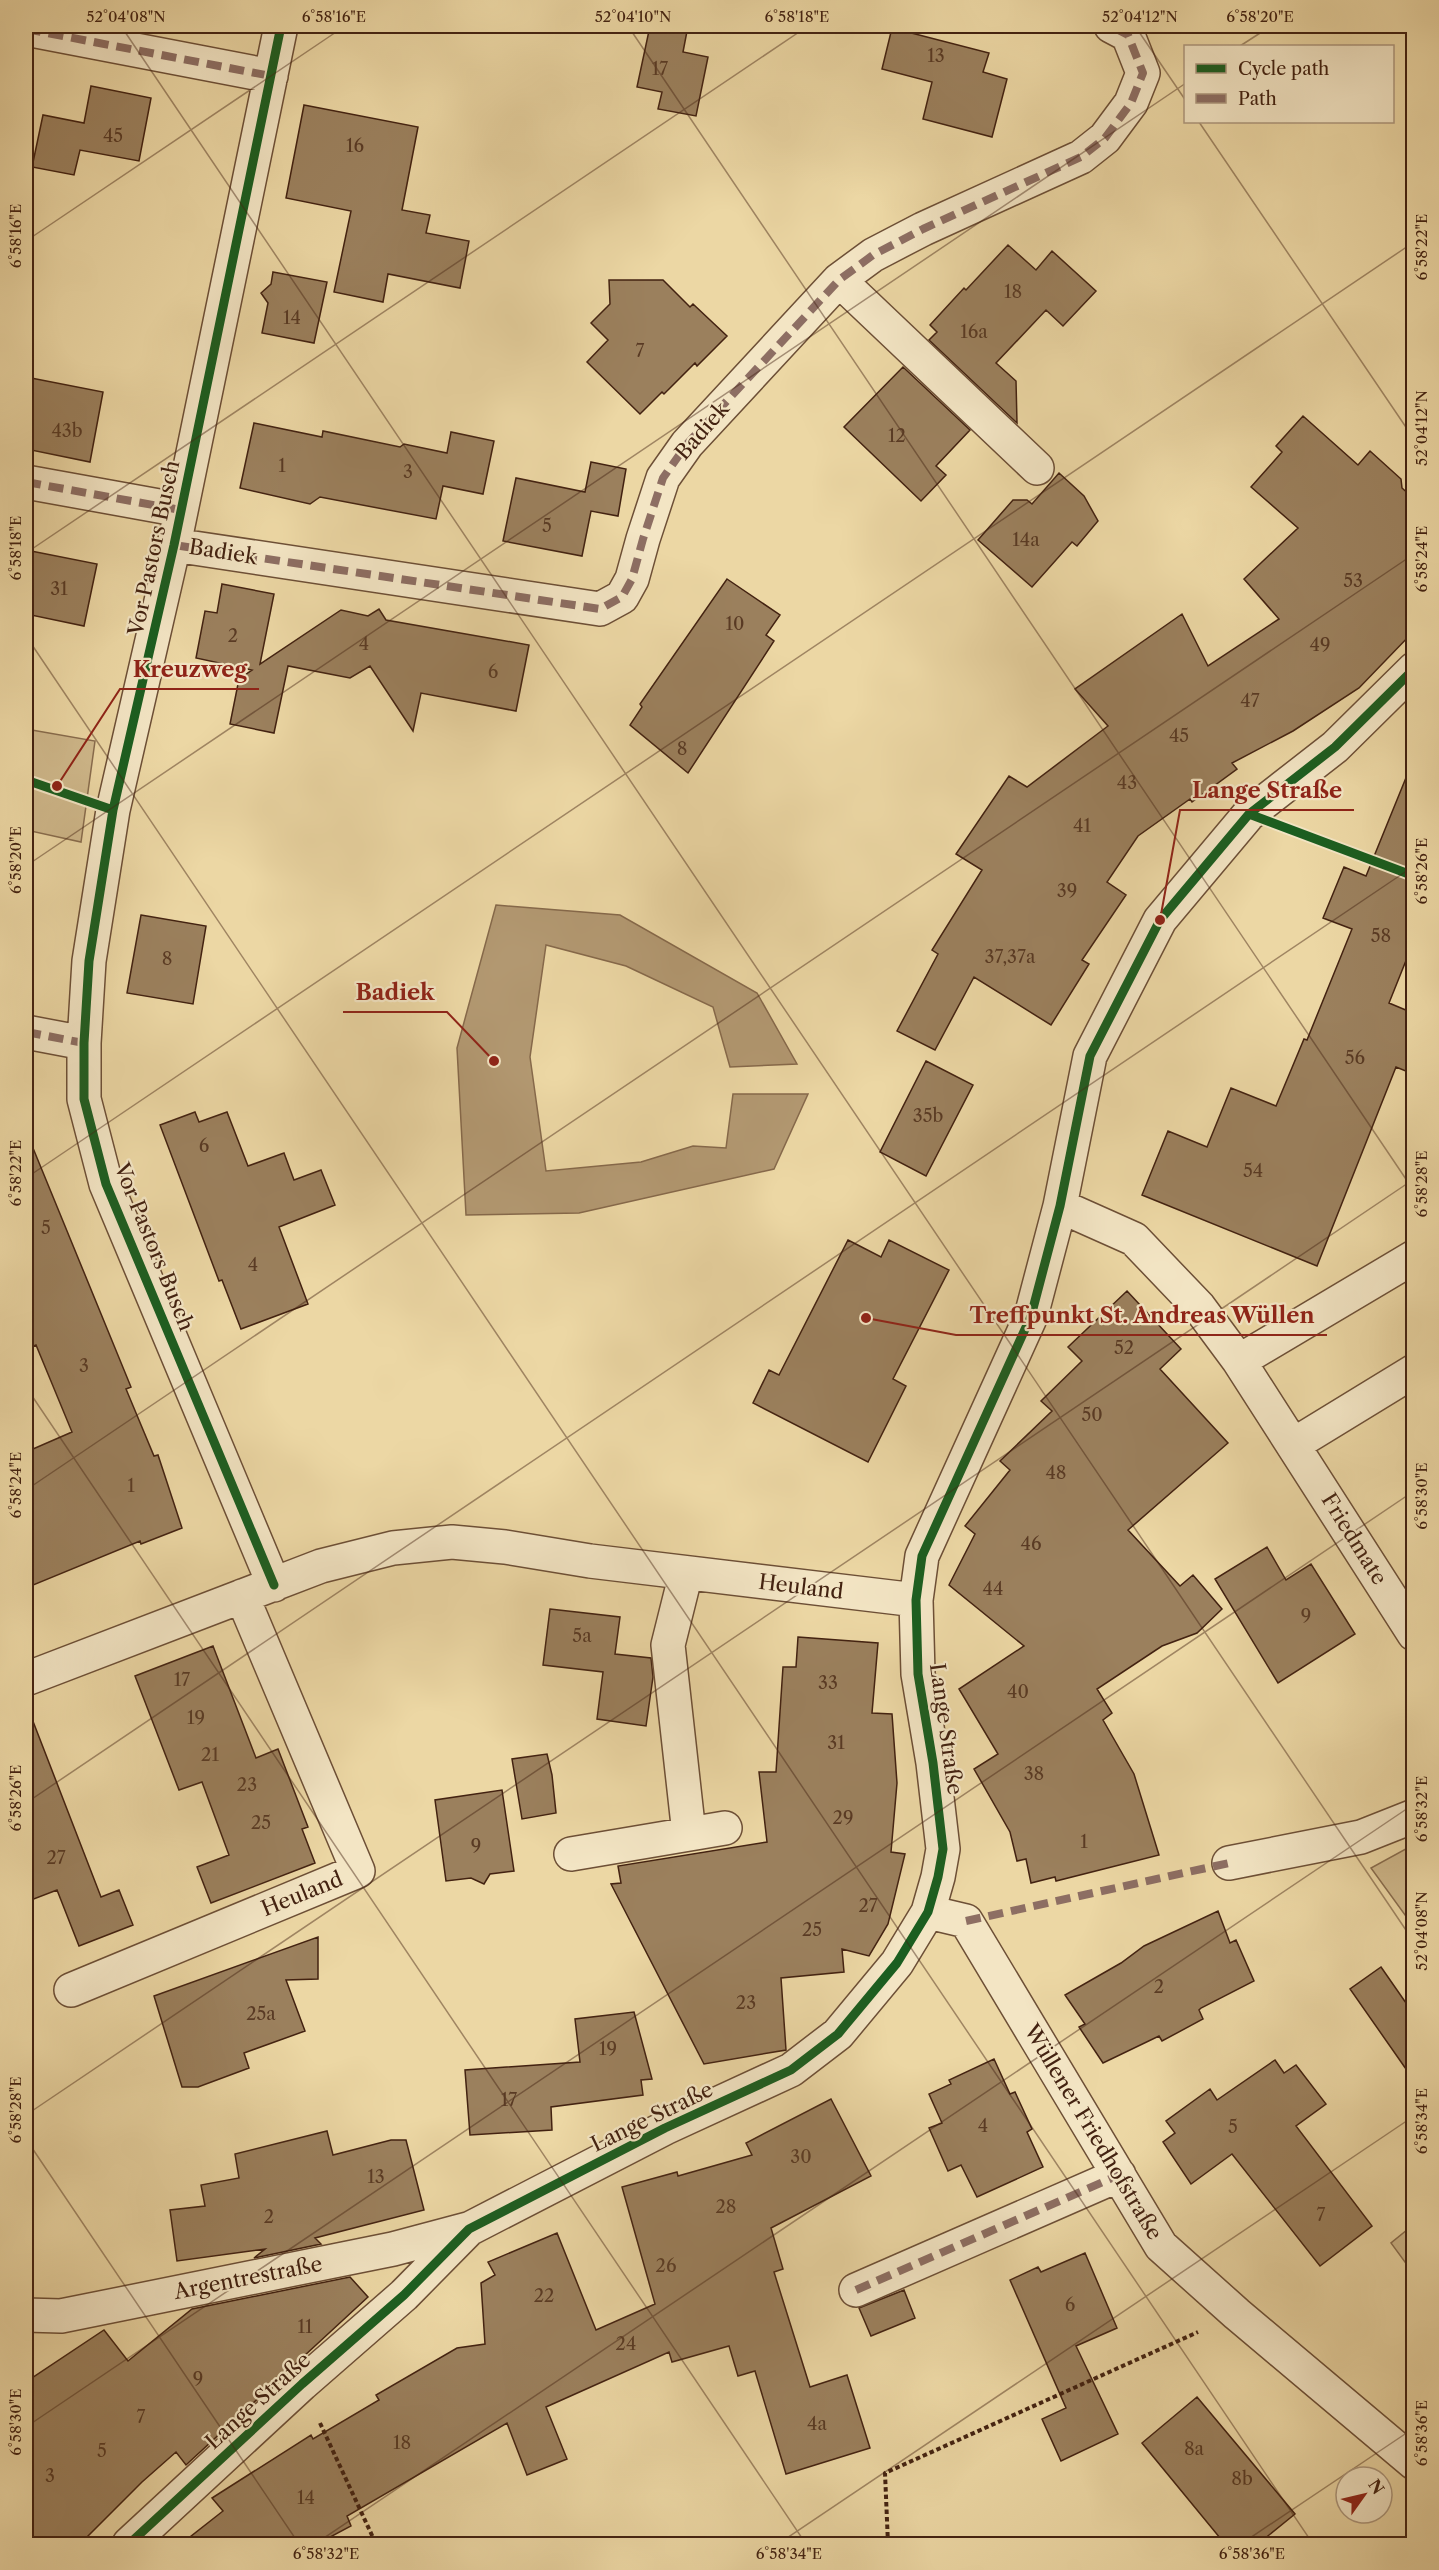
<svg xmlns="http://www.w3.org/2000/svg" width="1439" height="2570" font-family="'Libre Caslon Text',serif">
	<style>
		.green { fill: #cfb88b; stroke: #896d4e; stroke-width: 1.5 }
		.water { fill: #b39972; stroke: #86694b; stroke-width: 1.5 }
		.building { fill: #9b805d; stroke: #432211; stroke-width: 1.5 }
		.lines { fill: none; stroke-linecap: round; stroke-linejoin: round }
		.minor-casing { stroke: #6d4f36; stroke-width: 36 }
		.path { stroke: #432211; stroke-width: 4; stroke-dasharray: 4.5 3; stroke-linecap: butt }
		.minor { stroke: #f3e5c4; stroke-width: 33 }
		.quiet { stroke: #8d6e63; stroke-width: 8; stroke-dasharray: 15 8; stroke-linecap: butt }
		.cycleway-casing { stroke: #f3e5c4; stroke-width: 13 }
		.cycleway { stroke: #1b5e20; stroke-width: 9 }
		.ticks { fill: none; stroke: #432211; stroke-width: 1.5; stroke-opacity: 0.45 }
		.labels { text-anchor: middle; stroke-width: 4.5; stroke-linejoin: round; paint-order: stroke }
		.number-label { font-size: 18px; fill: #593a24 }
		.street-label { font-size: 21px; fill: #432211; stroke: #f3e5c4 }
		.leader { fill: none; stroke: #8f2418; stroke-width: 2 }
		.callout-dot { fill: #8f2418; stroke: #f3e5c4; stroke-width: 2 }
		.callout-label { font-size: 22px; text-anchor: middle; font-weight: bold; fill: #8f2418; stroke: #f3e5c4; stroke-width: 4.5; stroke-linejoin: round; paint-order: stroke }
		.neatline { fill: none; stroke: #432211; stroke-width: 2 }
		.ticks-label { font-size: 15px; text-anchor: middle; fill: #432211 }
	</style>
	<rect width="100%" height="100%" fill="#ecd7a4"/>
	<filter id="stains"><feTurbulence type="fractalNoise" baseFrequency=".00333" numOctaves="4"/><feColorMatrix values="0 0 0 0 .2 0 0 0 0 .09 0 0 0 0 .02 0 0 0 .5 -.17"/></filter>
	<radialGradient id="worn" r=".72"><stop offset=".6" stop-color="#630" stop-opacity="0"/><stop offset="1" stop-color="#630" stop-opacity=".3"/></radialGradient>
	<path class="green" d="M 26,729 L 95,741 L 81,842 L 26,830 Z
		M 1413,1845 L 1413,1926 L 1371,1868 Z
		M 1413,2225 L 1413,2273 L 1391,2243 Z"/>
	<path class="water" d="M 496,905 L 620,915 L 757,993 L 797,1064 L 730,1067 L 713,1007 L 626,966 L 546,945 L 530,1057 L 546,1171 L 641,1162 L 693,1146 L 726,1148 L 733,1094 L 808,1094 L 774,1169 L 579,1213 L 466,1215 L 457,1048 Z"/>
	<path class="building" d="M 650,26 L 688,26 L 683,52 L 708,57 L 696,116 L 658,109 L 662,92 L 637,87 Z
		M 892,28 L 989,53 L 983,72 L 1007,79 L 992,137 L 923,119 L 932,82 L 882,69 Z
		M 91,86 L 151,98 L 139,161 L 80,150 L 74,175 L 32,167 L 43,115 L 84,123 Z
		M 304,105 L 418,127 L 402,210 L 430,215 L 426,233 L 469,241 L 460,288 L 388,274 L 383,302 L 334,292 L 351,211 L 286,198 Z
		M 1008,245 L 1036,270 L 1052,251 L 1096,291 L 1063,326 L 1046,310 L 996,363 L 1016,381 L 1017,423 L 929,340 L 937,332 L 930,325 L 964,288 L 966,290 Z
		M 273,272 L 327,282 L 314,343 L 262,333 L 268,303 L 261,293 L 271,284 Z
		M 609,280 L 663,280 L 690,307 L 693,304 L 727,336 L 697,366 L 695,363 L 664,394 L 662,392 L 640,414 L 587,362 L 608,340 L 591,323 L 610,304 Z
		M 903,367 L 970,430 L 936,466 L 946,475 L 921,501 L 844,427 Z
		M 26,377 L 103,392 L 90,462 L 26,449 Z
		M 1303,416 L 1358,465 L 1370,451 L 1401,479 L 1402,488 L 1413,498 L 1413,632 L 1359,688 L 1293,731 L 1232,763 L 1237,769 L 1192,802 L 1190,799 L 1138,836 L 1107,882 L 1126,895 L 1082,960 L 1089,964 L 1051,1025 L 974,977 L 935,1050 L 897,1031 L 938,954 L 932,950 L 982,870 L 956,854 L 1009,776 L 1027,787 L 1108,726 L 1075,689 L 1182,614 L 1208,666 L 1279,619 L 1244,579 L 1298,528 L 1251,487 L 1282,452 L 1276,446 Z
		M 254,423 L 322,437 L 323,431 L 400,447 L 404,444 L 447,453 L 451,432 L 494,441 L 483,494 L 443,486 L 436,519 L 320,497 L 310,504 L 240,488 Z
		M 591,462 L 626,469 L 618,516 L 591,511 L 582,556 L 503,541 L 516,478 L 585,492 Z
		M 1059,473 L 1084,496 L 1098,521 L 1077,546 L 1072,542 L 1032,587 L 978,540 L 1013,500 L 1027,500 L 1032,504 Z
		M 26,550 L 97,564 L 84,626 L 26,614 Z
		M 727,579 L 780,615 L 766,635 L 774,641 L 688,773 L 630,725 L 642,707 L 640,704 Z
		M 222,584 L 274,594 L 260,664 L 341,610 L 368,616 L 379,609 L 386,620 L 529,645 L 516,711 L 421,693 L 413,731 L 370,666 L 350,678 L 288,666 L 274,733 L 230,724 L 239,679 L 252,670 L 196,658 L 205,611 L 217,613 Z
		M 1412,763 L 1413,763 L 1413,943 L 1389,1003 L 1413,1013 L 1413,1074 L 1396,1067 L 1317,1266 L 1142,1195 L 1168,1131 L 1207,1147 L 1231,1088 L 1276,1106 L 1304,1039 L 1307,1040 L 1352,929 L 1323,918 L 1344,867 L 1366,876 Z
		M 141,915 L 206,926 L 193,1004 L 127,993 Z
		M 926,1061 L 973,1085 L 926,1176 L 880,1152 Z
		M 195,1112 L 199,1122 L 227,1112 L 248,1166 L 284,1153 L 294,1180 L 321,1170 L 335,1205 L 279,1227 L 308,1304 L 241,1329 L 222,1280 L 219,1281 L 160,1125 Z
		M 26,1131 L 131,1387 L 126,1389 L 154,1456 L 158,1455 L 182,1528 L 141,1544 L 140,1541 L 26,1588 L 26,1452 L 72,1432 L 36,1345 L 26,1349 Z
		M 848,1240 L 881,1257 L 889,1240 L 949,1270 L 893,1379 L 906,1386 L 868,1462 L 753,1403 L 769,1370 L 779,1375 Z
		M 1127,1291 L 1181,1349 L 1160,1369 L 1228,1443 L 1128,1530 L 1180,1586 L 1193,1575 L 1222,1609 L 1197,1633 L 1162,1646 L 1097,1689 L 1112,1713 L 1103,1720 L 1134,1774 L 1159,1855 L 1056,1881 L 1055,1877 L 1031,1883 L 1026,1859 L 1017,1861 L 1010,1832 L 974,1769 L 998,1754 L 959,1689 L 1024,1646 L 949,1585 L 975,1534 L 965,1526 L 1010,1470 L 1000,1461 L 1052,1411 L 1041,1401 L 1082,1361 L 1068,1347 Z
		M 1267,1547 L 1286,1580 L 1311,1564 L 1355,1634 L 1278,1683 L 1215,1579 Z
		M 550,1609 L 620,1617 L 615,1654 L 651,1658 L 653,1677 L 646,1726 L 597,1719 L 603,1672 L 543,1665 Z
		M 798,1637 L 878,1643 L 872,1713 L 892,1714 L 897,1783 L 891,1852 L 905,1854 L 888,1924 L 869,1956 L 842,1949 L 844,1972 L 781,1978 L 786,2050 L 704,2064 L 611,1884 L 621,1883 L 618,1866 L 767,1842 L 759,1772 L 776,1772 L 783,1667 L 796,1667 Z
		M 213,1646 L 256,1758 L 278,1749 L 308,1827 L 302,1829 L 315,1863 L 211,1903 L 197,1867 L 229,1855 L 202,1782 L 179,1790 L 135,1676 Z
		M 26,1711 L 29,1711 L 101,1897 L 119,1890 L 133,1925 L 79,1946 L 57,1890 L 26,1902 Z
		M 547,1754 L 552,1775 L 556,1813 L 522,1819 L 512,1759 Z
		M 502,1790 L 514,1871 L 490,1874 L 484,1884 L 471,1878 L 446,1881 L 435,1800 Z
		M 1218,1911 L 1230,1943 L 1236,1940 L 1254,1981 L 1201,2008 L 1199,2010 L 1203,2019 L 1162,2041 L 1159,2036 L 1103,2063 L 1079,2027 L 1085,2024 L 1065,1995 L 1121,1963 L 1144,1946 Z
		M 318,1937 L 318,1979 L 286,1980 L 305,2031 L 244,2053 L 249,2068 L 198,2087 L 182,2087 L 154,1996 Z
		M 1381,1967 L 1413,2013 L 1413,2079 L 1350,1989 Z
		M 634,2012 L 652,2079 L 641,2080 L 643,2095 L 551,2107 L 552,2130 L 470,2135 L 465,2070 L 580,2062 L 575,2019 Z
		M 994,2059 L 1010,2094 L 1015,2092 L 1032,2129 L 1027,2132 L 1043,2167 L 977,2197 L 961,2165 L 948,2171 L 929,2128 L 942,2123 L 929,2094 L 951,2084 L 949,2080 Z
		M 1275,2060 L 1284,2073 L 1296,2065 L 1326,2104 L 1296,2126 L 1372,2226 L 1320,2266 L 1232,2154 L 1191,2184 L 1163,2142 L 1175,2133 L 1166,2121 L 1210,2089 L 1217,2100 Z
		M 831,2099 L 871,2176 L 771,2228 L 783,2269 L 774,2272 L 810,2387 L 847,2375 L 870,2448 L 786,2474 L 755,2371 L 738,2376 L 729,2346 L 672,2362 L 669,2352 L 546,2407 L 567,2459 L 527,2475 L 507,2423 L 347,2516 L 351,2526 L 317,2544 L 181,2544 L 223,2511 L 212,2498 L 311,2435 L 313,2439 L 379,2400 L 376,2395 L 457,2348 L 485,2344 L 481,2283 L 495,2275 L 488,2262 L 557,2233 L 596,2330 L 655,2304 L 622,2187 L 677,2172 L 678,2176 L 752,2155 L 746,2143 Z
		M 327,2131 L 333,2155 L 391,2140 L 406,2140 L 424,2210 L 315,2238 L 321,2244 L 254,2258 L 265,2249 L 177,2261 L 170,2210 L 205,2206 L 201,2185 L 239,2178 L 235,2154 Z
		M 1085,2253 L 1117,2328 L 1076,2346 L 1118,2434 L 1061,2461 L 1042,2419 L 1066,2408 L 1010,2280 L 1038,2267 L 1041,2272 Z
		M 350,2277 L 368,2297 L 186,2465 L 176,2452 L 142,2482 L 80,2544 L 26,2544 L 26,2382 L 104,2330 L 128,2361 L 192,2309 Z
		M 904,2290 L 915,2318 L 871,2336 L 859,2308 Z
		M 1197,2397 L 1295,2514 L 1258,2544 L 1225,2544 L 1142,2443 Z"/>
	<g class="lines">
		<defs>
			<path id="minor" d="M 26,29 L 271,76
				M 839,280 L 1037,468
				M 26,482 L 181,510
				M 174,545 L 600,609 L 622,597 L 632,579 L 643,539 L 663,478 L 687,444 L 839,280 L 873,255 L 923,229 L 1081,157 L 1105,138 L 1131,103 L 1143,73 L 1128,35 L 1111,26
				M 26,1032 L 84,1043
				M 1060,1206 L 1134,1239 L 1199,1307 L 1239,1361 L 1414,1634
				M 1239,1361 L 1414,1257
				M 1293,1445 L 1414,1371
				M 686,1573 L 668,1645 L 689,1834
				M 274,1585 L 106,1184 L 84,1099 L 84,1043 L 89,961 L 113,810 L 174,545 L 281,26
				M 26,1679 L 321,1566 L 393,1548 L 452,1542 L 505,1547 L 590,1561 L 916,1600
				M 571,1854 L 725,1828
				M 1229,1863 L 1361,1837 L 1414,1816
				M 928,1912 L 966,1921 L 1161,2246 L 1237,2314 L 1414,2463
				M 71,1990 L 358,1871 L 242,1596
				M 856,2290 L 1119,2175
				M 26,2315 L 61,2316 L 393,2249 L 468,2229
				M 129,2544 L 302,2384 L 404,2295 L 469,2229 L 665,2128 L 791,2070 L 838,2034 L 897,1963 L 928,1912 L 938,1877 L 943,1849 L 933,1763 L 918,1674 L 916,1600 L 922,1556 L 1031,1316 L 1060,1206 L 1090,1056 L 1160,920 L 1249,814 L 1335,747 L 1414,669"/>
		</defs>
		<use href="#minor" class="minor-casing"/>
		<path class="path" d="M 320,2423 L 376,2544
			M 888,2544 L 885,2473 L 1198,2332"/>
		<use href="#minor" class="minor"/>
		<path class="quiet" d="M 26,29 L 271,76
			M 26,482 L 181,510
			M 174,545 L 600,609 L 622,597 L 632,579 L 643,539 L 663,478 L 687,444 L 839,280 L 873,255 L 923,229 L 1081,157 L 1105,138 L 1131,103 L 1143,73 L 1128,35 L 1111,26
			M 26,1032 L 84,1043
			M 966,1921 L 1229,1863
			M 856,2290 L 1119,2175"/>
		<defs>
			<path id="cycleway" d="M 26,780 L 113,810
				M 1249,814 L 1414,876
				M 274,1585 L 106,1184 L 84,1099 L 84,1043 L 89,961 L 113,810 L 174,545 L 281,26
				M 129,2544 L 302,2384 L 404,2295 L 469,2229 L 665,2128 L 791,2070 L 838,2034 L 897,1963 L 928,1912 L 938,1877 L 943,1849 L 933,1763 L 918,1674 L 916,1600 L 922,1556 L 1031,1316 L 1060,1206 L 1090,1056 L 1160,920 L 1249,814 L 1335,747 L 1414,669"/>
		</defs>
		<use href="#cycleway" class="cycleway-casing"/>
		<use href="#cycleway" class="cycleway"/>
	</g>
	<path class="ticks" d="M 121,26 L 1414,1942M 628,26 L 1414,1191M 1135,26 L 1186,101M 1240,46 L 1271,26M 1199,122 L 1414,439M 26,241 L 345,26M 26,553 L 808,26M 26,636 L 1313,2544M 26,866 L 1186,83M 26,1178 L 1414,242M 26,1387 L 806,2544M 26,1490 L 1414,554M 26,1803 L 1414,866M 26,2115 L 1414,1179M 26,2139 L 299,2544M 26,2427 L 1414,1491M 315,2544 L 1414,1804M 778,2544 L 1414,2116M 1241,2544 L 1414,2428"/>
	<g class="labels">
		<g class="number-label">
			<text x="936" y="62">13</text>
			<text x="660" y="75">17</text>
			<text x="113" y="142">45</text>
			<text x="355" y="152">16</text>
			<text x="1013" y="298">18</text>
			<text x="292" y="324">14</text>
			<text x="974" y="338">16a</text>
			<text x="640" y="357">7</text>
			<text x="67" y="437">43b</text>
			<text x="897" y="442">12</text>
			<text x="282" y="472">1</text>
			<text x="408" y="478">3</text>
			<text x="547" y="532">5</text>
			<text x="1026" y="546">14a</text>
			<text x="1353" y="587">53</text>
			<text x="59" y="595">31</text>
			<text x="735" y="630">10</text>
			<text x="233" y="642">2</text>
			<text x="364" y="650">4</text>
			<text x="1320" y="651">49</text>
			<text x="493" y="678">6</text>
			<text x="1250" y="707">47</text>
			<text x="1179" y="742">45</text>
			<text x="682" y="755">8</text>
			<text x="1127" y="789">43</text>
			<text x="1082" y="832">41</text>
			<text x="1067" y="897">39</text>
			<text x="1381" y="942">58</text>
			<text x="1010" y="963">37,37a</text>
			<text x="167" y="965">8</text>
			<text x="1355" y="1064">56</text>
			<text x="928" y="1122">35b</text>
			<text x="204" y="1152">6</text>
			<text x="1253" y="1177">54</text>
			<text x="46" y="1234">5</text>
			<text x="253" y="1271">4</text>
			<text x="1124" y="1354">52</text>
			<text x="84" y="1372">3</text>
			<text x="1092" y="1421">50</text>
			<text x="1056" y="1479">48</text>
			<text x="131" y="1492">1</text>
			<text x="1031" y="1550">46</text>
			<text x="993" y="1595">44</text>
			<text x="1306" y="1622">9</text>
			<text x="582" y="1642">5a</text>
			<text x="182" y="1686">17</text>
			<text x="828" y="1689">33</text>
			<text x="1018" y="1698">40</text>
			<text x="196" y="1724">19</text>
			<text x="836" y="1749">31</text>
			<text x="210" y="1761">21</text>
			<text x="1034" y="1780">38</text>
			<text x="247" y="1791">23</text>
			<text x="843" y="1824">29</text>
			<text x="261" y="1829">25</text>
			<text x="1084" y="1848">1</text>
			<text x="476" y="1852">9</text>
			<text x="56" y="1864">27</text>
			<text x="868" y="1912">27</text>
			<text x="812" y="1936">25</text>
			<text x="1159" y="1993">2</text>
			<text x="746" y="2009">23</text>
			<text x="261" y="2020">25a</text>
			<text x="608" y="2055">19</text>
			<text x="509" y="2106">17</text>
			<text x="983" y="2132">4</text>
			<text x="1233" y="2133">5</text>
			<text x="801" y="2163">30</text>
			<text x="376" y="2183">13</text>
			<text x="726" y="2213">28</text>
			<text x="1321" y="2221">7</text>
			<text x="269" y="2223">2</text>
			<text x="666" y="2272">26</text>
			<text x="544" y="2302">22</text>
			<text x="1070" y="2311">6</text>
			<text x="305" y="2333">11</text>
			<text x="626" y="2350">24</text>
			<text x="198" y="2385">9</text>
			<text x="141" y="2423">7</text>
			<text x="817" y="2430">4a</text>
			<text x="402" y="2449">18</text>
			<text x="1194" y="2455">8a</text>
			<text x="102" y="2457">5</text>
			<text x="50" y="2482">3</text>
			<text x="1242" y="2485">8b</text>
			<text x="306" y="2504">14</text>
		</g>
		<g class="street-label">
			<text transform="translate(702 431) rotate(-49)" y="7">Badiek</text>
			<text transform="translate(154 548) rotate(-78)" y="7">Vor Pastors Busch</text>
			<text transform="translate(223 552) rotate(9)" y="7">Badiek</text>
			<text transform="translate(154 1247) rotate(68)" y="7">Vor Pastors Busch</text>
			<text transform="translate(1354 1539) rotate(58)" y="7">Friedmate</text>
			<text transform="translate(801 1587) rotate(7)" y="7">Heuland</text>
			<text transform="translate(946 1729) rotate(82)" y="7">Lange Straße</text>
			<text transform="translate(302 1894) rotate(-22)" y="7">Heuland</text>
			<text transform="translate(652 2117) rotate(-26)" y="7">Lange Straße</text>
			<text transform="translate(1093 2132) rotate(59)" y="7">Wüllener Friedhofstraße</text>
			<text transform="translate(248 2278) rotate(-11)" y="7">Argentrestraße</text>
			<text transform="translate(258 2401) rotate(-42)" y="7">Lange Straße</text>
		</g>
	</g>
	<path class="leader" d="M57 786L120 689H259M1160 920L1180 810H1354M494 1061L447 1012H343M866 1318L956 1335H1327"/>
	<g class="callout-dot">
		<circle cx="57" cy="786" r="6"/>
		<circle cx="1160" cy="920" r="6"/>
		<circle cx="494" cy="1061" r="6"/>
		<circle cx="866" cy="1318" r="6"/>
	</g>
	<g class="callout-label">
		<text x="190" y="677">Kreuzweg</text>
		<text x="1267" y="798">Lange Straße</text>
		<text x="395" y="1000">Badiek</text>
		<text x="1142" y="1323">Treffpunkt St. Andreas Wüllen</text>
	</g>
	<rect width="1439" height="2570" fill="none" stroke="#ecd7a4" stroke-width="66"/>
	<rect x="1184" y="45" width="210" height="78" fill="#f3e5c4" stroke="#ad977c" stroke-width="1.5"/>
	<rect x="1196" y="64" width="30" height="9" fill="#1b5e20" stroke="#ad977c" stroke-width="1.5"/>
	<text x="1238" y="75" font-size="18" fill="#432211">Cycle path</text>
	<rect x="1196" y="94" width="30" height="9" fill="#8d6e63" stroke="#ad977c" stroke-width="1.5"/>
	<text x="1238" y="105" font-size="18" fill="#432211">Path</text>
	<g transform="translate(1364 2495) rotate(56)"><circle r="28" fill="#f3e5c4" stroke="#ad977c" stroke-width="1.5"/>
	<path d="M0-4.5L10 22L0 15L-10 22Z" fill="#8f2418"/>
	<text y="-9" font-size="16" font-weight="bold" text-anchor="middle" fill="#432211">N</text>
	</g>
	<rect x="33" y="33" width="1373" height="2504" class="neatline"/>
	<g class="ticks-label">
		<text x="126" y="22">52°04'08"N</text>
		<text x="334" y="22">6°58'16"E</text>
		<text x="633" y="22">52°04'10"N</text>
		<text x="797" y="22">6°58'18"E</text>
		<text x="1140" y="22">52°04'12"N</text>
		<text x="1260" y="22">6°58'20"E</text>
		<text transform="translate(16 236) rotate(-90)" y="5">6°58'16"E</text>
		<text transform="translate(1422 247) rotate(-90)" y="5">6°58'22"E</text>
		<text transform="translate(1422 428) rotate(-90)" y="5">52°04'12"N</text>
		<text transform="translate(16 548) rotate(-90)" y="5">6°58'18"E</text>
		<text transform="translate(1422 559) rotate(-90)" y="5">6°58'24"E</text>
		<text transform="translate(16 860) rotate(-90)" y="5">6°58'20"E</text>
		<text transform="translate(1422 871) rotate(-90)" y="5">6°58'26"E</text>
		<text transform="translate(16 1173) rotate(-90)" y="5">6°58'22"E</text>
		<text transform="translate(1422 1184) rotate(-90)" y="5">6°58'28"E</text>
		<text transform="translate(16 1485) rotate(-90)" y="5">6°58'24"E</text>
		<text transform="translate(1422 1496) rotate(-90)" y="5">6°58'30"E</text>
		<text transform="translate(16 1798) rotate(-90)" y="5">6°58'26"E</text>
		<text transform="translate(1422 1809) rotate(-90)" y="5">6°58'32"E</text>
		<text transform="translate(1422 1931) rotate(-90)" y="5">52°04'08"N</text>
		<text transform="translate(16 2110) rotate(-90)" y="5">6°58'28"E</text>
		<text transform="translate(1422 2121) rotate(-90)" y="5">6°58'34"E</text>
		<text transform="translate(16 2422) rotate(-90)" y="5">6°58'30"E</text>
		<text transform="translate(1422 2433) rotate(-90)" y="5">6°58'36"E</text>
		<text x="326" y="2559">6°58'32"E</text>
		<text x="789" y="2559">6°58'34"E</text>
		<text x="1252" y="2559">6°58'36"E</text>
	</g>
	<rect width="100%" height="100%" filter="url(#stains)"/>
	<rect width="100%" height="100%" fill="url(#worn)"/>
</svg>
